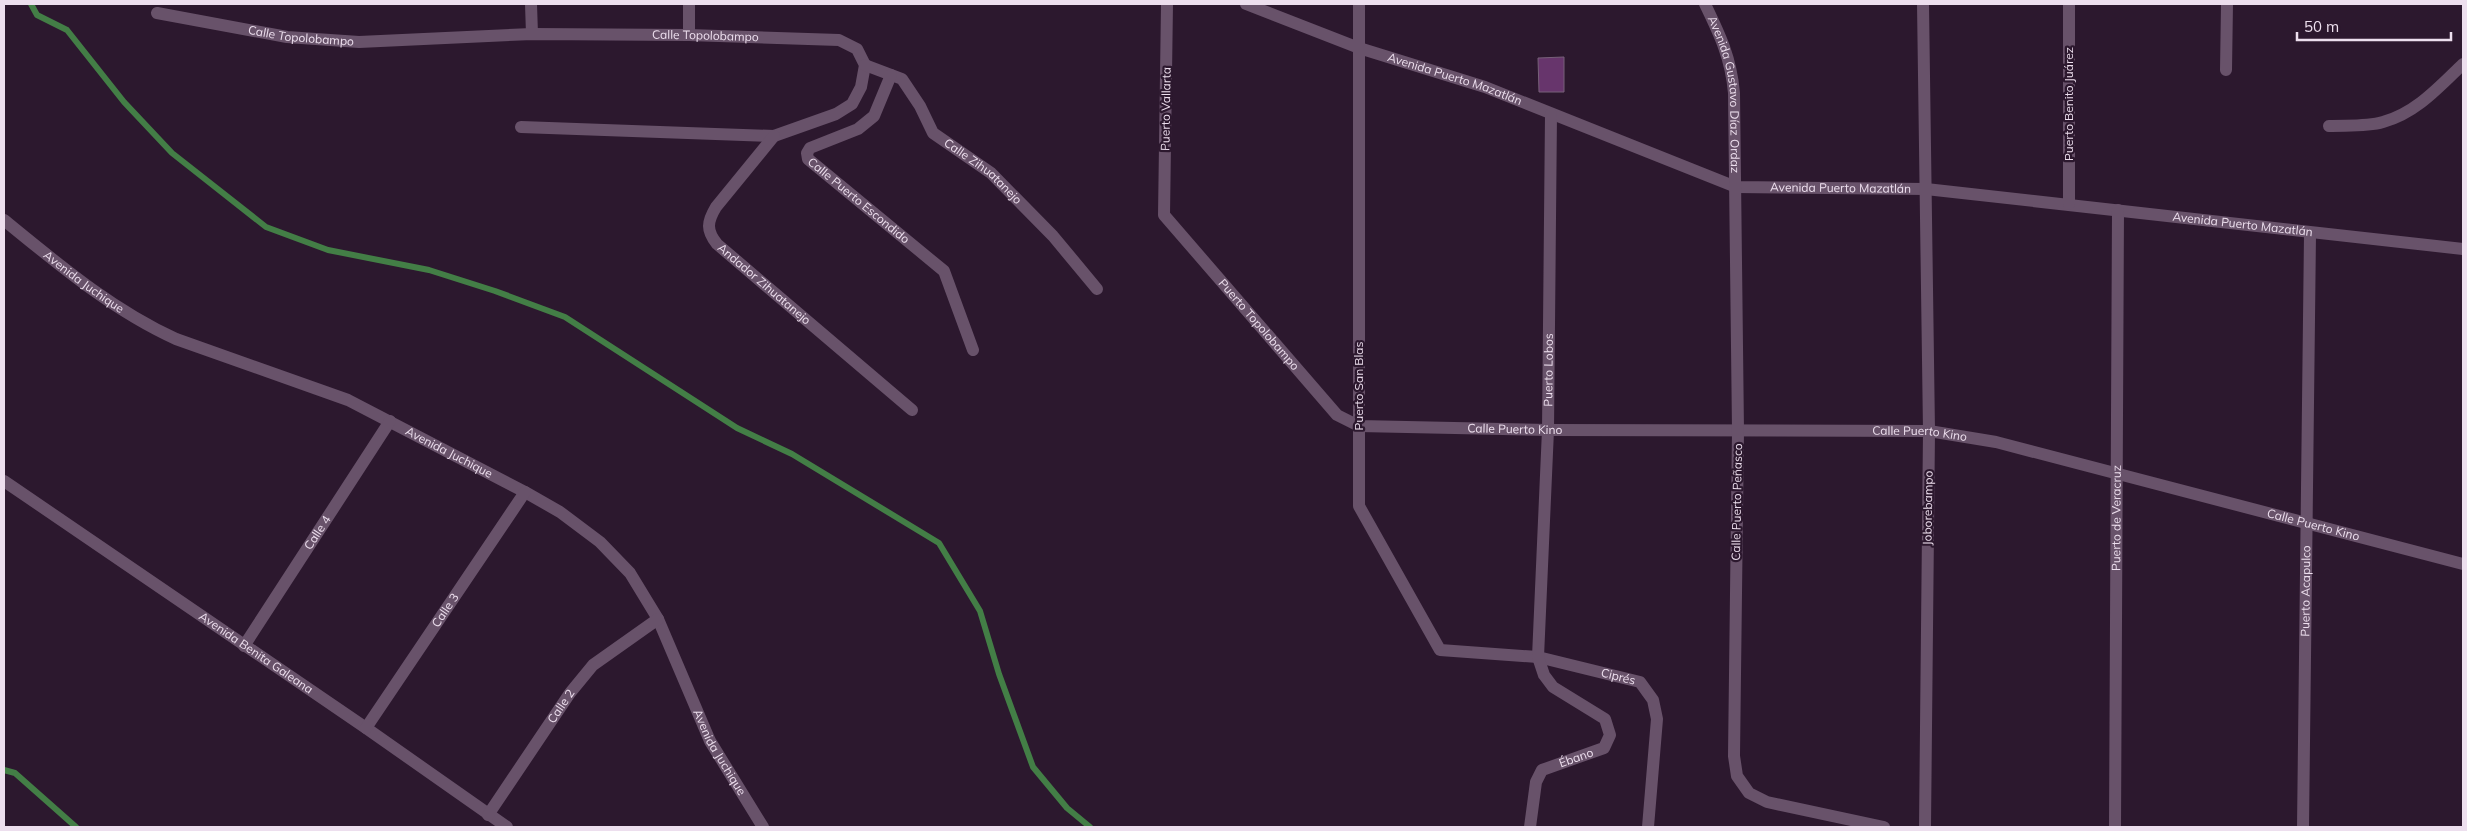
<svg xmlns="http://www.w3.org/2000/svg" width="2467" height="831" font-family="Mulish,sans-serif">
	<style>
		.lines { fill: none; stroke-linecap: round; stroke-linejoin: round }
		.stream { stroke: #437e46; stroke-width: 6 }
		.building { fill: #67356c; stroke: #776079 }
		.minor { stroke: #68526a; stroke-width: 12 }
		.labels { text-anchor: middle; stroke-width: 4.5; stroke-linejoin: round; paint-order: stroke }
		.street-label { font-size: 12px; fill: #eddfee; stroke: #2c182e }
	</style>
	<rect width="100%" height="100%" fill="#2c182e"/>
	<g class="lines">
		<path class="stream" d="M 31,4 L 37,15 L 67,30 L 124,102 L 172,153 L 266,227 L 328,250 L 429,270 L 495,291 L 565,317 L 737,428 L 792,454 L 939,543 L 980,611 L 999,674 L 1033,767 L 1067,808 L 1090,827
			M 4,770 L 15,773 L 76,827"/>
	</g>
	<path class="building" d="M 1564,57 L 1564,92 L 1539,92 L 1538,58 Z"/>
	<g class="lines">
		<g class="minor">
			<path d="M 531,4 L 532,34"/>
			<path d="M 689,4 L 689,35"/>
			<path id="s1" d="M 1167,4 L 1164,215 L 1337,415 L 1359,426 L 1548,430 L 1929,431 L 1996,442 L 2463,564"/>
			<path id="s2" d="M 1246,4 L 1359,48 L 1485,87 L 1736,187 L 1926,189 L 2463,249"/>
			<path id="s3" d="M 1359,4 L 1359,506 L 1440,650 L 1538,657 L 1640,682 L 1653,700 L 1657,719 L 1648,827"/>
			<path id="s4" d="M 1705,4 C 1720,35 1731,58 1734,93 L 1738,431 L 1734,756 L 1737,776 L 1749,793 L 1767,802 L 1884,827"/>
			<path d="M 1923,4 L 1929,431 L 1925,827"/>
			<path id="s5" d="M 157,13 L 287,37 L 359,42 L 532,34 L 689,35 L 839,40 L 857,49 L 865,65 L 861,87 L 852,104 L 836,114 L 774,136 L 521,127"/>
			<path id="s6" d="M 865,65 L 902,79 L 920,106 L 933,133 L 991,173 L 1053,236 L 1097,289"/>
			<path d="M 2226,70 L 2227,4"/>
			<path id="s7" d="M 891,75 L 874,116 L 858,129 L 810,148 L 807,153 L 808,159 L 944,271 L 973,350"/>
			<path d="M 2329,126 C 2346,125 2366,127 2383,122 C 2416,113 2439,87 2463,64"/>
			<path id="s8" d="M 774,136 L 716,207 C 707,222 706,230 717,244 L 912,410"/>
			<path d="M 2069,204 L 2069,4"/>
			<path id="s9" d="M 4,220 C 58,264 112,310 176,339 L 348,400 L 525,492 L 560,512 L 600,542 L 630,573 L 658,619 L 710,741 L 763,827"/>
			<path id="s10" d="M 4,481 L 366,728 L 507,827"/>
			<path id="s11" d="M 244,646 L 390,421"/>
			<path id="s12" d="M 366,728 L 525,492"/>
			<path id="s13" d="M 488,815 L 570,693 L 593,665 L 658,619"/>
			<path id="s14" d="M 1530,827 L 1536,782 L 1542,770 L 1604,748 L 1610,735 L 1605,719 L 1553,687 L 1544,675 L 1538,657 L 1548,430 L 1551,114"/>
			<path id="s15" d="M 2115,827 L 2118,210"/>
			<path id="s16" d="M 2303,827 L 2310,234"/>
		</g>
	</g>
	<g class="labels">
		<g class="street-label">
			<text dy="4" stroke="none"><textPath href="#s5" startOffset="146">Calle Topolobampo</textPath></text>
			<text dy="4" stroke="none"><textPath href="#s5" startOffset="551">Calle Topolobampo</textPath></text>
			<text dy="4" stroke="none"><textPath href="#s2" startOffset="222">Avenida Puerto Mazatlán</textPath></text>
			<text dy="4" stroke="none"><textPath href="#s4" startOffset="94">Avenida Gustavo Díaz Ordaz</textPath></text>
			<text transform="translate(2069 104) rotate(-90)" y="4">Puerto Benito Juárez</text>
			<text transform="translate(1166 109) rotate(-89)" y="4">Puerto Vallarta</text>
			<text dy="4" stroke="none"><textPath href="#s6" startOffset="165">Calle Zihuatanejo</textPath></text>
			<text dy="4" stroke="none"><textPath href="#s2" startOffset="628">Avenida Puerto Mazatlán</textPath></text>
			<text dy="4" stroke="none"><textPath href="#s7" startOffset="194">Calle Puerto Escondido</textPath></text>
			<text dy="4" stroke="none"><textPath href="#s2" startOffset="1032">Avenida Puerto Mazatlán</textPath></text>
			<text dy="4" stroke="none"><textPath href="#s9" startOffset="101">Avenida Juchique</textPath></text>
			<text dy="4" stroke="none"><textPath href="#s8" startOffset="194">Andador Zihuatanejo</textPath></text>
			<text dy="4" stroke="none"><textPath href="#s1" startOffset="356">Puerto Topolobampo</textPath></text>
			<text dy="4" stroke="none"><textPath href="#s14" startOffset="538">Puerto Lobos</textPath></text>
			<text transform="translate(1359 386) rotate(-90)" y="4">Puerto San Blas</text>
			<text dy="4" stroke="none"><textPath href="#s1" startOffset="656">Calle Puerto Kino</textPath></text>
			<text dy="4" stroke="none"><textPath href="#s1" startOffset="1061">Calle Puerto Kino</textPath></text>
			<text dy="4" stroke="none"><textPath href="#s9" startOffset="506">Avenida Juchique</textPath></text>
			<text transform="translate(1737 502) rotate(-89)" y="4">Calle Puerto Peñasco</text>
			<text transform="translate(1928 508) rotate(-89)" y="4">Joborebampo</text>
			<text dy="4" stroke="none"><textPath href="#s15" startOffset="309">Puerto de Veracruz</textPath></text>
			<text dy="4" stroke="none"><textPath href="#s1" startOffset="1466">Calle Puerto Kino</textPath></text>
			<text dy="4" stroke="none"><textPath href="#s11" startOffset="135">Calle 4</textPath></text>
			<text dy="4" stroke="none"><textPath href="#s16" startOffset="236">Puerto Acapulco</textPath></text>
			<text dy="4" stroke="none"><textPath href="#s12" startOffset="142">Calle 3</textPath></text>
			<text dy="4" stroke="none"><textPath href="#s10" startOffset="305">Avenida Benita Galeana</textPath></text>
			<text dy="4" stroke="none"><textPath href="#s3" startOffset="848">Ciprés</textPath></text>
			<text dy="4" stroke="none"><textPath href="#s13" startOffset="131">Calle 2</textPath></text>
			<text dy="4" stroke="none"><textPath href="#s9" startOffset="926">Avenida Juchique</textPath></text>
			<text dy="4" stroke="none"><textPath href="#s14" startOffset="95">Ébano</textPath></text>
		</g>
	</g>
	<rect width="2467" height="831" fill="none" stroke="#eddfee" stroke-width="10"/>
	<path d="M2297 32v8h154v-8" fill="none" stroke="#eddfee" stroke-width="2.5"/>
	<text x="2304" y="32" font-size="15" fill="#eddfee" stroke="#2c182e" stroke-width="4" paint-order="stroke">50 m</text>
</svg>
